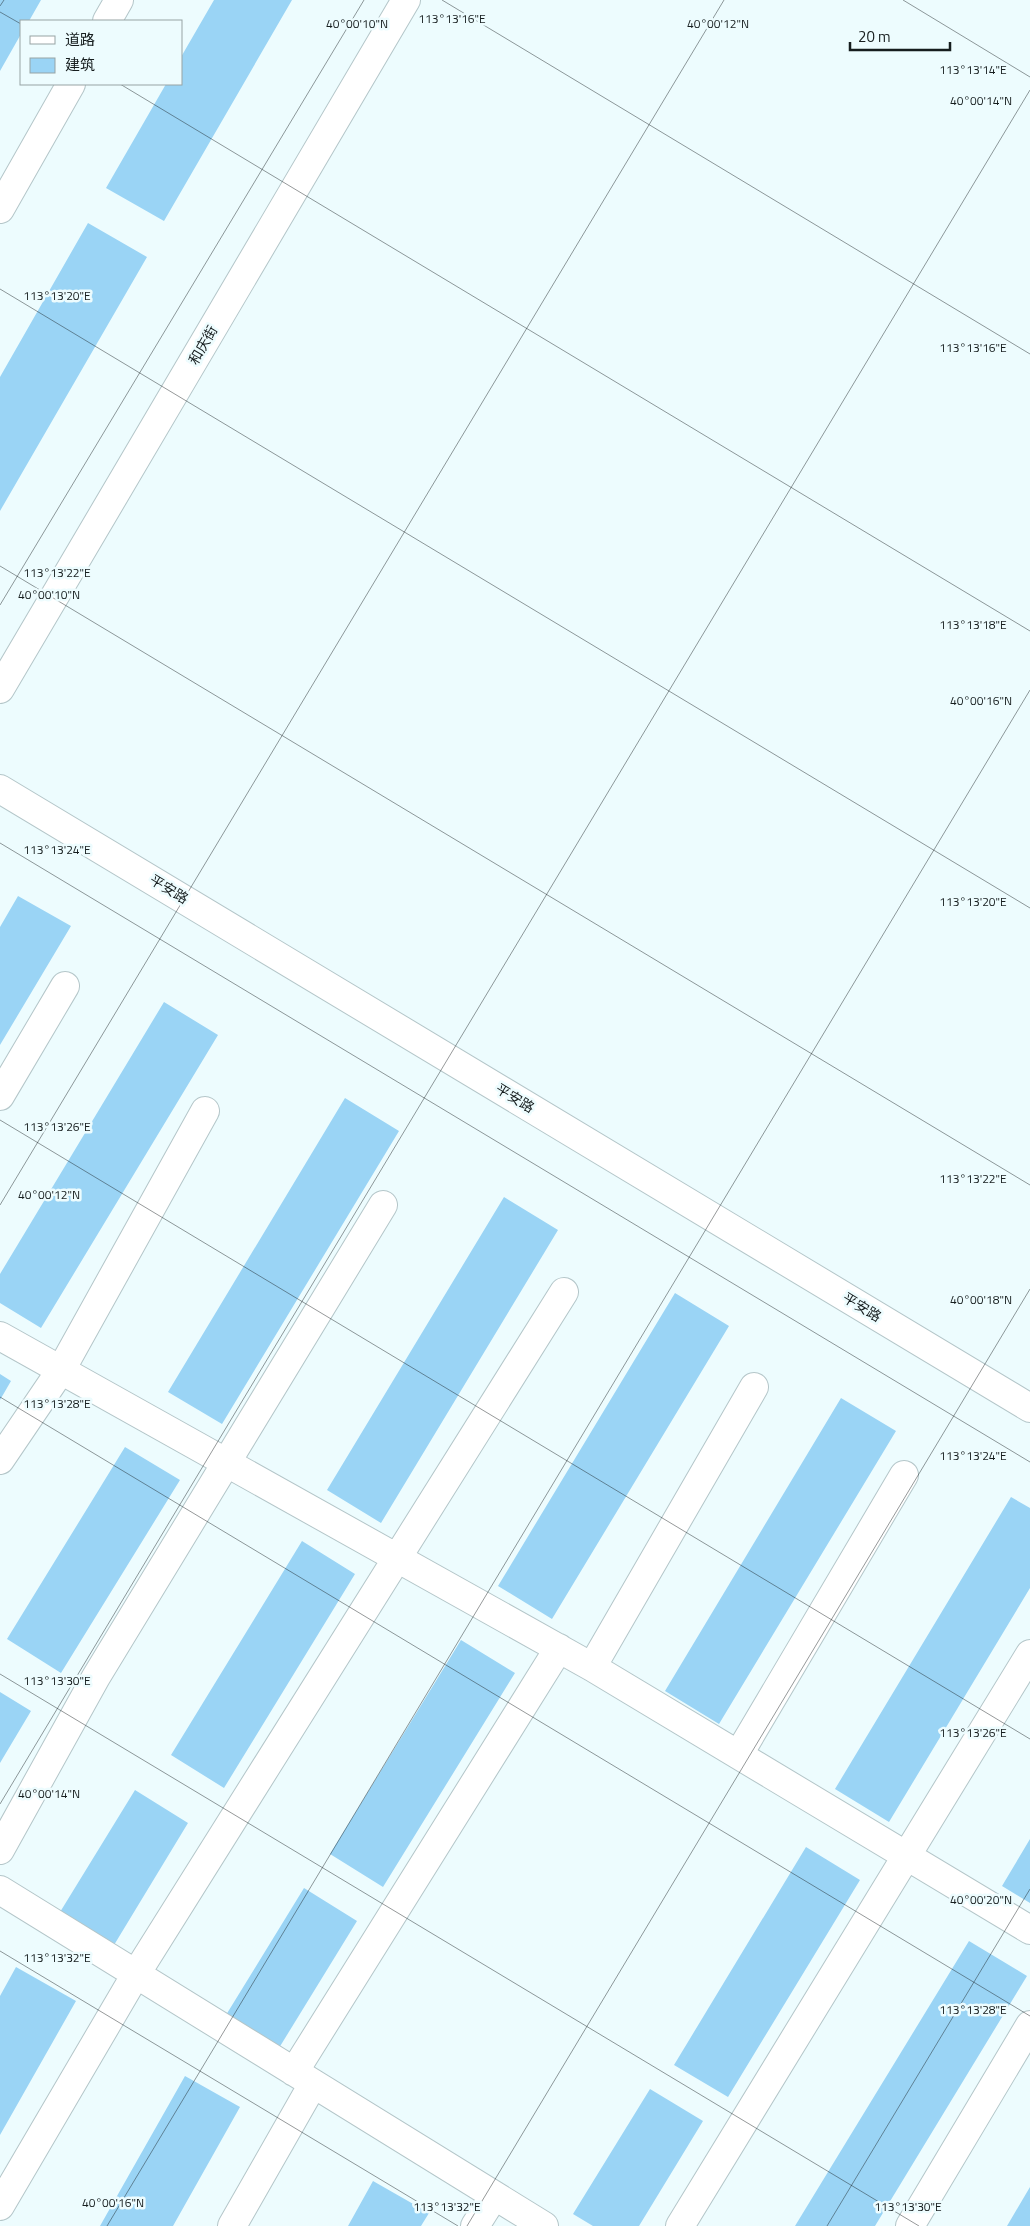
<svg xmlns="http://www.w3.org/2000/svg" width="1030" height="2226" font-family="'Titillium Web','Noto Sans SC',sans-serif">
	<style>
		.building { fill: #9ad4f5 }
		.lines { fill: none; stroke-linecap: round; stroke-linejoin: round }
		.minor-casing { stroke: #b4c6c9; stroke-width: 30 }
		.minor { stroke: #fff; stroke-width: 28 }
		.ticks { fill: none; stroke: #161d1e; stroke-width: 1; stroke-opacity: 0.45 }
		.labels { text-anchor: middle; stroke-width: 5; stroke-linejoin: round; paint-order: stroke }
		.street-label { font-size: 14px; fill: #161d1e; stroke: #edfcfe }
		.ticks-label { font-size: 12px; text-anchor: middle; fill: #161d1e; stroke: #edfcfe; stroke-width: 5; stroke-linejoin: round; paint-order: stroke }
	</style>
	<rect width="100%" height="100%" fill="#edfcfe"/>
	<path class="building" d="M 0,0 L 41,0 L 29,21 L 21,21 L 21,34 L 0,71 Z
		M 214,0 L 292,0 L 164,221 L 106,188 L 166,84 L 181,84 L 181,57 Z
		M 88,223 L 147,257 L 0,511 L 0,377 Z
		M 18,896 L 71,926 L 0,1045 L 0,927 Z
		M 164,1002 L 218,1035 L 41,1328 L 0,1303 L 0,1274 Z
		M 345,1098 L 399,1131 L 222,1424 L 168,1392 Z
		M 504,1197 L 558,1230 L 381,1523 L 327,1490 Z
		M 675,1293 L 729,1326 L 552,1619 L 498,1586 Z
		M 0,1374 L 11,1381 L 0,1400 Z
		M 841,1398 L 896,1431 L 719,1724 L 665,1691 Z
		M 125,1447 L 180,1480 L 61,1673 L 7,1639 Z
		M 1011,1497 L 1030,1508 L 1030,1588 L 889,1822 L 835,1789 Z
		M 302,1541 L 355,1574 L 224,1788 L 171,1755 Z
		M 461,1640 L 515,1673 L 383,1887 L 330,1854 Z
		M 0,1692 L 31,1711 L 0,1763 Z
		M 135,1790 L 188,1823 L 111,1950 L 57,1917 Z
		M 1030,1839 L 1030,1903 L 1002,1886 Z
		M 806,1847 L 860,1880 L 728,2097 L 674,2065 Z
		M 304,1888 L 357,1921 L 279,2048 L 226,2015 Z
		M 969,1941 L 1027,1976 L 875,2226 L 795,2226 Z
		M 16,1967 L 76,2001 L 0,2135 L 0,1996 Z
		M 185,2076 L 240,2107 L 173,2226 L 100,2226 Z
		M 650,2089 L 703,2121 L 639,2226 L 593,2226 L 573,2214 Z
		M 373,2181 L 429,2213 L 421,2226 L 348,2226 Z
		M 1030,2187 L 1030,2226 L 1007,2226 Z"/>
	<g class="lines">
		<defs>
			<path id="minor" d="M 107,21 L 119,0
				M 0,209 L 71,84
				M 0,689 L 406,0
				M 0,789 L 1030,1408
				M 0,1096 L 65,986
				M 0,1336 L 592,1667 L 1030,1930
				M 0,1460 L 61,1370 L 205,1111
				M 592,1667 L 754,1387
				M 739,1754 L 904,1475
				M 0,1850 L 96,1677 L 383,1205
				M 0,1890 L 544,2226
				M 294,2072 L 559,1648
				M 0,2206 L 136,1974 L 564,1292
				M 232,2226 L 313,2084
				M 475,2226 L 494,2196
				M 680,2226 L 1030,1654
				M 910,2226 L 1030,2025"/>
		</defs>
		<use href="#minor" class="minor-casing"/>
		<use href="#minor" class="minor"/>
	</g>
	<path class="ticks" d="M 442,0 L 1030,354M 903,0 L 1030,77M 0,6 L 4,0M 0,12 L 21,24M 120,84 L 1030,631M 0,289 L 1030,908M 0,566 L 1030,1185M 0,605 L 364,0M 0,843 L 1030,1462M 0,1120 L 1030,1739M 0,1205 L 724,0M 0,1397 L 1030,2016M 0,1674 L 919,2226M 0,1804 L 1030,90M 0,1951 L 458,2226M 107,2226 L 1030,690M 467,2226 L 1030,1289M 827,2226 L 1030,1889"/>
	<g class="labels">
		<g class="street-label">
			<text transform="translate(203 345) rotate(-60)" y="5">和庆街</text>
			<text transform="translate(169 889) rotate(31)" y="5">平安路</text>
			<text transform="translate(515 1098) rotate(31)" y="5">平安路</text>
			<text transform="translate(862 1307) rotate(31)" y="5">平安路</text>
		</g>
	</g>
	<g class="ticks-label">
		<text x="452" y="23">113°13'16"E</text>
		<text x="357" y="28">40°00'10"N</text>
		<text x="718" y="28">40°00'12"N</text>
		<text x="973" y="74">113°13'14"E</text>
		<text x="981" y="105">40°00'14"N</text>
		<text x="57" y="300">113°13'20"E</text>
		<text x="973" y="352">113°13'16"E</text>
		<text x="57" y="577">113°13'22"E</text>
		<text x="49" y="599">40°00'10"N</text>
		<text x="973" y="629">113°13'18"E</text>
		<text x="981" y="705">40°00'16"N</text>
		<text x="57" y="854">113°13'24"E</text>
		<text x="973" y="906">113°13'20"E</text>
		<text x="57" y="1131">113°13'26"E</text>
		<text x="973" y="1183">113°13'22"E</text>
		<text x="49" y="1199">40°00'12"N</text>
		<text x="981" y="1304">40°00'18"N</text>
		<text x="57" y="1408">113°13'28"E</text>
		<text x="973" y="1460">113°13'24"E</text>
		<text x="57" y="1685">113°13'30"E</text>
		<text x="973" y="1737">113°13'26"E</text>
		<text x="49" y="1798">40°00'14"N</text>
		<text x="981" y="1904">40°00'20"N</text>
		<text x="57" y="1962">113°13'32"E</text>
		<text x="973" y="2014">113°13'28"E</text>
		<text x="113" y="2207">40°00'16"N</text>
		<text x="447" y="2211">113°13'32"E</text>
		<text x="908" y="2211">113°13'30"E</text>
	</g>
	<rect x="20" y="20" width="162" height="65" fill="#edfcfe" stroke="#97a3a4"/>
	<rect x="30" y="36" width="25" height="8" fill="#ffffff" stroke="#97a3a4"/>
	<text x="65" y="45" font-size="15" fill="#161d1e">道路</text>
	<rect x="30" y="58" width="25" height="15" fill="#9ad4f5" stroke="#97a3a4"/>
	<text x="65" y="70" font-size="15" fill="#161d1e">建筑</text>
	<path d="M850 42v8h100v-8" fill="none" stroke="#161d1e" stroke-width="2.5"/>
	<text x="858" y="42" font-size="15" fill="#161d1e" stroke="#edfcfe" stroke-width="4" paint-order="stroke">20 m</text>
</svg>
